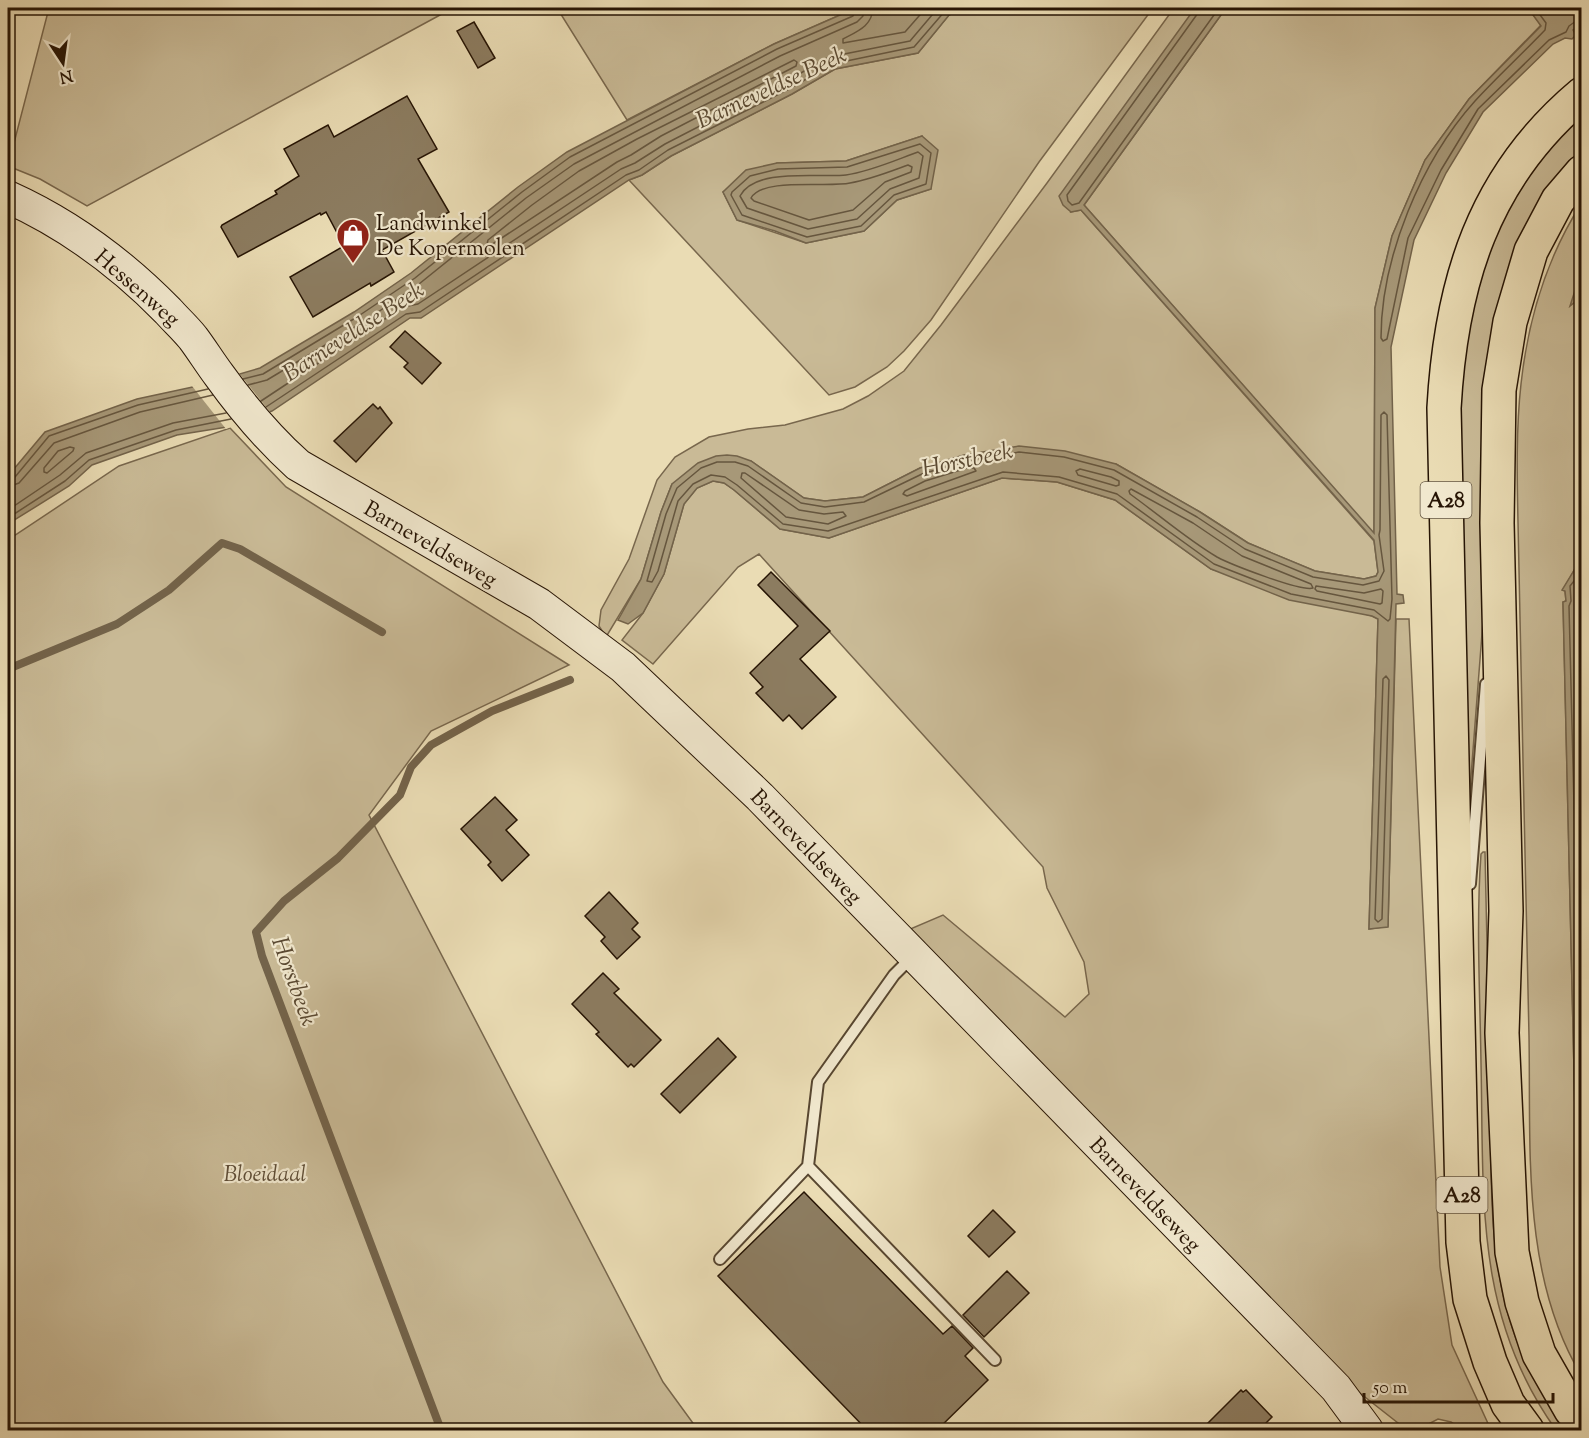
<svg xmlns="http://www.w3.org/2000/svg" width="1589" height="1438" font-family="'Sorts Mill Goudy',serif">
	<style>
		.green { fill: #c9ba96; stroke: #78674d; stroke-width: 1.5; fill-rule: evenodd }
		.water { fill: #a79878; stroke: #73634a; stroke-width: 1.5 }
		.pier { fill: #eadcb4 }
		.lines { fill: none; stroke-linecap: round; stroke-linejoin: round }
		.shore { stroke: #66563e; stroke-width: 1.5 }
		.stream { stroke: #73634a; stroke-width: 8 }
		.building { fill: #8c7c60; stroke: #261404; stroke-width: 1.5 }
		.lane-casing { stroke: #574630; stroke-width: 14 }
		.secondary-casing { stroke: #261404; stroke-width: 34 }
		.highway-casing { stroke: #261404; stroke-width: 36 }
		.lane { stroke: #f1e8ce; stroke-width: 10 }
		.secondary { stroke: #f1e8ce; stroke-width: 32 }
		.highway { stroke: #eadcb4; stroke-width: 33 }
		.labels { text-anchor: middle; stroke-width: 4.5; stroke-linejoin: round; paint-order: stroke }
		.shield { fill: #f1e8ce; stroke: #635441; stroke-width: 1.5 }
		.shield-label { font-size: 21px; font-weight: bold; fill: #261404 }
		.poi-label { font-size: 22px; fill: #261404; stroke: #f1e8ce; text-anchor: start }
		.street-label { font-size: 22px; fill: #261404; stroke: #f1e8ce }
		.park-label { font-size: 22px; font-style: italic; fill: #5f4e37; stroke: #f1e8ce }
		.water-label { font-size: 24px; font-style: italic; fill: #5a4932; stroke: #f1e8ce }
	</style>
	<rect width="100%" height="100%" fill="#eadcb4"/>
	<filter id="stains"><feTurbulence type="fractalNoise" baseFrequency=".00333" numOctaves="4"/><feColorMatrix values="0 0 0 0 .2 0 0 0 0 .09 0 0 0 0 .02 0 0 0 .5 -.17"/></filter>
	<radialGradient id="worn" r=".72"><stop offset=".6" stop-color="#630" stop-opacity="0"/><stop offset="1" stop-color="#630" stop-opacity=".3"/></radialGradient>
	<path class="green" d="M 49,8 L 453,8 L 87,206 L 40,179 L 8,166 Z
		M 557,8 L 856,8 L 774,44 L 627,120 Z
		M 964,8 L 1153,8 L 1039,162 L 931,320 L 904,351 L 887,367 L 855,387 L 829,395 L 629,180 L 642,175 L 671,156 L 792,94 L 835,69 L 918,53 L 949,15 ZM 922,136 L 931,189 L 897,200 L 864,231 L 806,243 L 737,220 L 723,192 L 777,163 L 846,161 Z
		M 1174,8 L 1195,8 L 1071,212 L 1081,210 L 1374,541 L 1378,572 L 1376,576 L 1364,579 L 1315,571 L 1248,543 L 1200,512 L 1116,464 L 920,468 L 863,497 L 825,501 L 804,498 L 751,461 L 672,484 L 661,512 L 641,579 L 606,637 L 599,626 L 601,610 L 629,559 L 657,480 L 675,457 L 709,437 L 748,429 L 785,425 L 843,409 L 868,396 L 904,371 L 941,325 L 1047,183 Z
		M 1226,8 L 1528,8 L 1541,25 L 1469,99 L 1425,160 L 1392,236 L 1375,308 L 1374,534 L 1084,205 Z
		M 1581,106 L 1581,158 L 1541,215 L 1490,530 L 1466,841 L 1456,374 L 1493,222 Z
		M 1581,204 L 1582,565 L 1576,567 L 1563,590 L 1565,591 L 1566,601 L 1563,602 L 1575,1113 L 1577,1173 L 1582,1202 L 1581,1375 C 1521,1275 1531,1148 1529,1036 C 1527,944 1525,853 1523,761 C 1521,681 1519,601 1518,522 C 1517,476 1516,429 1521,384 C 1528,320 1546,259 1581,204 Z
		M 230,428 L 286,487 L 569,665 L 431,731 L 369,815 L 663,1382 L 698,1430 L 8,1430 L 8,540 L 119,466 Z
		M 1002,478 L 1057,482 L 1115,500 L 1211,569 L 1372,616 L 1378,619 L 1369,929 L 1388,926 L 1396,619 L 1409,619 L 1440,1267 L 1452,1345 L 1491,1430 L 1463,1430 L 1451,1422 L 1438,1419 L 1417,1430 L 1407,1430 L 1356,1390 L 908,930 L 943,915 L 1065,1017 L 1089,994 L 1084,962 L 1047,888 L 1043,867 L 759,554 L 738,567 L 653,664 L 622,640 L 643,613 L 664,574 L 684,504 L 697,488 L 713,481 L 724,483 L 734,490 L 780,529 L 829,538 Z
		M 1483,852 L 1485,852 C 1487,930 1488,1007 1490,1084 C 1492,1167 1486,1257 1515,1336 C 1527,1370 1546,1401 1567,1430 L 1556,1430 C 1474,1316 1484,1197 1481,1063 C 1480,993 1476,924 1481,854 Z"/>
	<path class="water" d="M 856,8 L 964,8 L 949,15 L 918,53 L 835,69 L 792,94 L 671,156 L 642,175 L 629,180 L 421,318 L 410,318 L 272,411 L 227,427 L 177,435 L 92,465 L 69,486 L 8,524 L 8,476 L 45,432 L 137,399 L 202,385 L 260,368 L 354,312 L 411,273 L 518,187 L 567,152 L 774,44 Z
		M 1195,8 L 1226,8 L 1084,205 L 1374,533 L 1375,308 L 1392,236 L 1425,160 L 1469,99 L 1541,26 L 1528,8 L 1581,8 L 1581,24 L 1573,30 L 1576,35 L 1572,39 L 1565,38 L 1553,44 L 1483,112 L 1446,173 L 1414,240 L 1391,347 L 1397,594 L 1403,595 L 1404,603 L 1396,604 L 1388,927 L 1369,929 L 1378,619 L 1372,616 L 1289,600 L 1211,569 L 1115,500 L 1057,482 L 1002,478 L 829,538 L 780,529 L 734,490 L 724,483 L 713,481 L 697,488 L 684,504 L 664,574 L 643,613 L 628,624 L 618,620 L 641,579 L 661,512 L 672,484 L 698,463 L 716,456 L 727,455 L 737,456 L 751,461 L 804,498 L 825,501 L 863,497 L 920,468 L 964,455 L 1019,446 L 1065,451 L 1116,464 L 1200,512 L 1248,543 L 1315,571 L 1364,579 L 1376,576 L 1378,572 L 1374,540 L 1081,210 L 1071,212 L 1063,205 L 1059,196 Z
		M 922,136 L 938,150 L 931,189 L 897,200 L 864,231 L 806,243 L 775,231 L 737,220 L 723,192 L 746,170 L 777,163 L 846,161 Z
		M 1578,281 L 1581,289 L 1581,306 L 1575,302 L 1570,306 Z
		M 1581,565 L 1582,565 L 1581,1202 L 1577,1173 L 1575,1113 L 1563,602 L 1566,601 L 1565,591 L 1562,590 L 1576,567 Z"/>
	<path class="pier" d="M 238,372 L 270,412 L 226,429 L 192,386 Z"/>
	<g class="lines">
		<path class="shore" d="M 873,8 C 872,26 858,31 843,39 L 843,43 L 905,32 L 926,8
			M 1199,8 L 1198,13 L 1067,195 L 1068,201 L 1072,205 L 1079,203 L 1219,8
			M 1535,8 L 1546,23 L 1545,30 C 1522,54 1497,77 1475,101 C 1421,161 1381,258 1381,338 L 1383,341 L 1387,339 L 1408,238 L 1441,170 L 1478,109 L 1549,40 L 1566,32 L 1569,26 L 1576,21 L 1582,20
			M 794,60 L 797,62 L 796,66 L 661,136 L 631,155 L 617,162 L 491,245 L 487,244 L 488,240 L 532,205 L 579,171 L 637,139 Z
			M 920,144 L 931,153 L 926,184 L 894,195 L 861,226 L 807,237 L 742,215 L 731,195 L 732,192 L 750,176 L 778,169 L 847,167 Z
			M 918,152 L 923,156 L 919,178 L 890,189 L 857,219 L 808,229 L 747,208 L 740,196 C 755,167 819,178 846,175 C 869,172 896,160 918,152 Z
			M 908,165 L 912,167 L 911,172 L 885,182 L 853,210 L 809,220 L 754,201 L 751,198 C 763,177 828,188 850,183 C 869,180 889,172 908,165 Z
			M 243,379 L 263,374 L 357,317 L 415,278 L 522,192 L 570,157 L 777,49 L 853,16 L 857,8
			M 248,385 L 267,380 L 362,323 L 419,284 L 526,198 L 574,164 L 780,56 L 857,22 L 863,16 L 864,8
			M 261,401 L 403,307 L 418,304 L 621,169 L 635,163 L 665,144 L 785,82 L 829,57 L 910,41 L 938,8
			M 266,407 L 406,314 L 420,312 L 626,175 L 639,170 L 668,150 L 789,89 L 832,64 L 914,47 L 945,11 L 951,8
			M 1384,412 L 1387,415 L 1392,599 L 1390,619 L 1388,621 L 1374,610 L 1291,594 L 1214,564 L 1117,494 L 1059,477 L 1003,472 L 828,531 L 783,524 L 737,485 L 725,477 L 711,475 L 693,484 L 678,501 L 658,571 L 652,582 L 647,581 L 666,514 L 677,488 L 701,468 L 717,462 L 735,462 L 748,466 L 801,503 L 825,507 L 864,502 L 922,474 L 966,461 L 1019,452 L 1064,457 L 1114,470 L 1197,517 L 1245,549 L 1313,577 L 1363,585 L 1379,581 L 1384,571 L 1379,535 L 1380,530 L 1381,415 Z
			M 70,447 L 74,448 L 73,451 L 47,473 L 44,472 L 44,468 L 58,451 Z
			M 967,468 L 974,468 L 976,471 L 907,496 L 903,494 L 905,491 L 925,481 Z
			M 1080,469 L 1111,477 L 1119,481 L 1119,485 L 1116,486 L 1078,475 L 1076,471 Z
			M 742,473 L 745,473 L 799,510 L 824,514 L 843,512 L 846,516 L 828,524 L 786,517 L 741,478 Z
			M 8,480 L 15,477 L 49,436 L 138,405 L 208,389
			M 8,487 L 19,483 L 54,443 L 140,412 L 213,395
			M 1131,489 L 1193,523 L 1242,556 L 1311,584 L 1313,588 C 1301,592 1230,564 1217,557 C 1188,540 1158,514 1130,494 L 1129,491 Z
			M 8,510 L 60,475 L 86,453 L 173,423 L 226,413
			M 8,518 L 65,481 L 89,460 L 176,430 L 231,419
			M 1582,571 L 1570,586 L 1571,601 L 1569,606 L 1582,1125
			M 1582,583 L 1578,588 L 1577,608 L 1582,780
			M 1316,586 L 1364,593 L 1381,589 L 1383,591 L 1382,603 L 1380,604 L 1317,591 L 1315,589 Z
			M 1386,676 L 1389,680 L 1382,919 L 1378,922 L 1375,919 L 1383,679 Z"/>
		<path class="stream" d="M 8,669 L 117,624 L 169,590 L 222,543 L 240,549 L 382,632
			M 441,1430 L 262,956 L 256,932 L 284,901 L 338,858 L 400,795 L 411,767 L 431,745 L 492,711 L 570,680"/>
	</g>
	<path class="building" d="M 474,22 L 495,58 L 478,68 L 457,31 Z
		M 407,96 L 437,149 L 418,159 L 449,212 L 382,250 L 394,272 L 371,286 L 370,283 L 313,317 L 290,277 L 344,246 L 326,212 L 321,215 L 320,213 L 238,257 L 221,227 L 222,225 L 277,194 L 275,191 L 299,176 L 284,149 L 328,125 L 334,137 Z
		M 405,331 L 441,363 L 422,384 L 404,367 L 408,363 L 390,347 Z
		M 373,404 L 378,409 L 380,407 L 392,423 L 356,462 L 334,441 Z
		M 771,572 L 830,631 L 800,659 L 836,697 L 802,729 L 789,715 L 783,721 L 756,693 L 763,687 L 750,673 L 798,626 L 758,585 Z
		M 495,797 L 517,820 L 506,830 L 529,855 L 502,881 L 488,865 L 491,862 L 461,829 Z
		M 609,892 L 638,923 L 632,929 L 640,937 L 617,959 L 601,941 L 605,937 L 585,916 Z
		M 603,973 L 619,989 L 614,993 L 661,1040 L 634,1067 L 631,1064 L 628,1067 L 596,1034 L 599,1032 L 572,1004 Z
		M 718,1038 L 736,1057 L 680,1113 L 661,1094 Z
		M 804,1192 L 943,1334 L 952,1326 L 973,1348 L 965,1356 L 988,1380 L 936,1431 L 868,1431 L 718,1276 Z
		M 993,1210 L 1015,1232 L 989,1257 L 968,1236 Z
		M 1007,1271 L 1029,1293 L 984,1337 L 963,1315 Z
		M 1241,1390 L 1243,1392 L 1246,1390 L 1272,1417 L 1258,1431 L 1200,1431 Z"/>
	<g class="lines">
		<defs>
			<path id="lane" d="M 1470,884 L 1486,684
				M 913,956 L 894,975 L 818,1082 L 808,1166 L 995,1360
				M 720,1259 L 808,1166"/>
			<path id="secondary" d="M 8,197 C 68,224 122,264 168,311 C 176,320 185,328 193,338 C 202,350 210,363 219,375 C 242,407 269,439 298,465 L 539,604 L 623,667 L 760,797 L 1336,1388 L 1367,1430"/>
			<path id="highway" d="M 1582,172 L 1558,200 L 1531,251 L 1510,322 L 1499,390 L 1497,523 L 1506,911 L 1502,1033 L 1512,1252 L 1522,1302 L 1539,1354 L 1571,1410 L 1582,1421
				M 1527,1430 L 1508,1404 L 1490,1362 L 1470,1299 L 1463,1242 L 1444,408 C 1451,283 1483,177 1582,94"/>
		</defs>
		<use href="#lane" class="lane-casing"/>
		<use href="#secondary" class="secondary-casing"/>
		<use href="#highway" class="highway-casing"/>
		<use href="#lane" class="lane"/>
		<use href="#secondary" class="secondary"/>
		<use href="#highway" class="highway"/>
	</g>
	<defs>
		<symbol id="shop-pin" viewBox="-11 -11 22 30"><path d="M0 17L-7.5 6A9.5 9.5 0 1 1 7.5 6Z" fill="#8f2418" stroke="#f1e8ce"/><path d="M-5-2.5h2.3a2.7 3.5 0 0 1 5.4 0H5L5.5 6h-11ZM-1.5-2.5h3a1.5 2.3 0 0 0-3 0Z" fill="#fff"/></symbol>
	</defs>
	<g fill-rule="evenodd">
		<use href="#shop-pin" x="334" y="216" width="38" height="52"/>
	</g>
	<g class="labels">
		<g class="shield">
			<rect x="1420.5" y="482" width="51" height="36" rx="4.5"/>
			<rect x="1436.5" y="1177" width="51" height="36" rx="4.5"/>
		</g>
		<g class="shield-label">
			<text x="1446" y="507">A28</text>
			<text x="1462" y="1202">A28</text>
		</g>
		<g class="poi-label">
			<text x="376" y="230">Landwinkel<tspan x="376" dy="25">De Kopermolen</tspan></text>
		</g>
		<g class="street-label">
			<text transform="translate(138 287) rotate(41)" y="8">Hessenweg</text>
			<text transform="translate(431 543) rotate(30)" y="8">Barneveldseweg</text>
			<text transform="translate(807 846) rotate(46)" y="8">Barneveldseweg</text>
			<text transform="translate(1146 1194) rotate(46)" y="8">Barneveldseweg</text>
		</g>
		<g class="park-label">
			<text x="265" y="1181">Bloeidaal</text>
		</g>
		<g class="water-label">
			<text transform="translate(771 87) rotate(-25)" y="8">Barneveldse Beek</text>
			<text transform="translate(353 331) rotate(-33)" y="8">Barneveldse Beek</text>
			<text transform="translate(967 459) rotate(-12)" y="8">Horstbeek</text>
			<text transform="translate(295 981) rotate(70)" y="8">Horstbeek</text>
		</g>
	</g>
	<rect width="1589" height="1438" fill="none" stroke="#eadcb4" stroke-width="30"/>
	<rect x="9" y="9" width="1571" height="1420" fill="none" stroke="#261404" stroke-width="3"/>
	<rect x="15" y="15" width="1559" height="1408" fill="none" stroke="#261404" stroke-width="1.5"/>
	<g transform="translate(63 63) rotate(167)" stroke="#f1e8ce" stroke-width="4.5" paint-order="stroke">
	<path d="M0-4.5L10 22L0 15L-10 22Z" fill="#261404"/>
	<text y="-9" font-size="16" font-weight="bold" text-anchor="middle" fill="#261404">N</text>
	</g>
	<path d="M1364 1393v9h189v-9" fill="none" stroke="#261404" stroke-width="3"/>
	<text x="1373" y="1393" font-size="18" fill="#261404" stroke="#f1e8ce" stroke-width="4.5" paint-order="stroke">50 m</text>
	<rect width="100%" height="100%" filter="url(#stains)"/>
	<rect width="100%" height="100%" fill="url(#worn)"/>
</svg>
